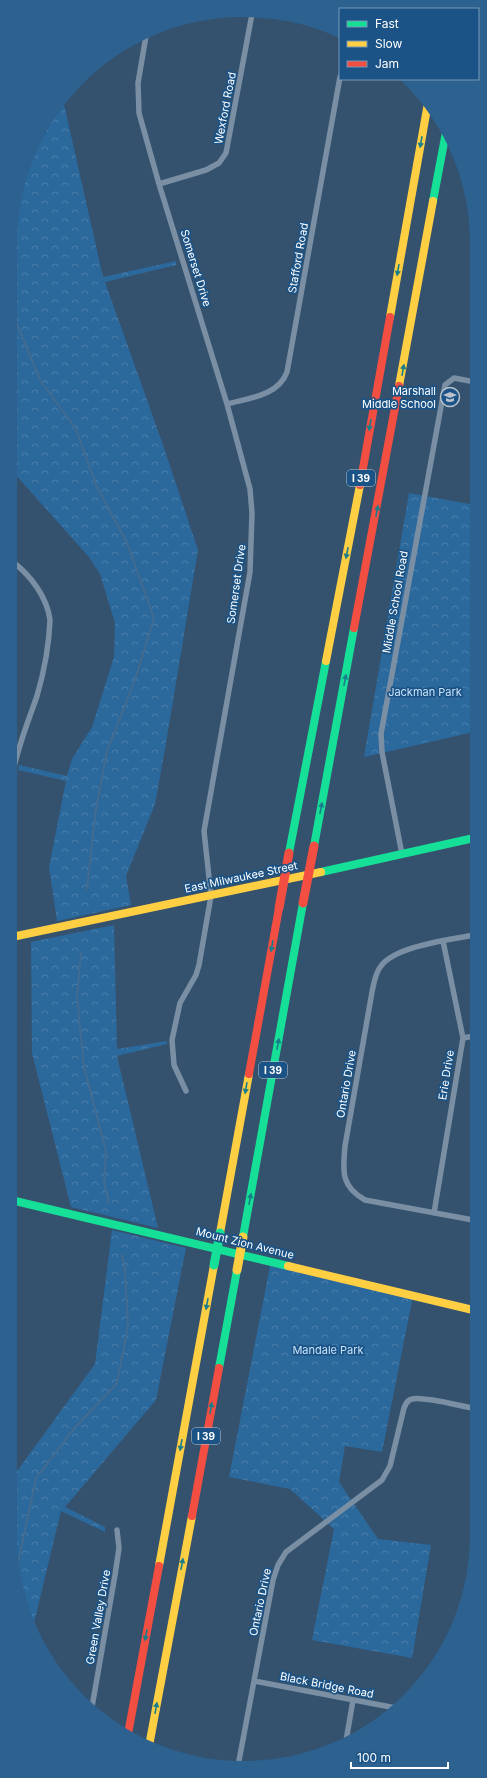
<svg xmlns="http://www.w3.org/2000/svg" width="487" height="1778" font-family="Inter,sans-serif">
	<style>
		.park { fill: url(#park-crowns) }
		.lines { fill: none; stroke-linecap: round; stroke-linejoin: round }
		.stream { stroke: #426b8f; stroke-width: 2 }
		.street { stroke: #7a8fa4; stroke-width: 5.5 }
		.fast { stroke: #16e098; stroke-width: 8 }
		.slow { stroke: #ffcf43; stroke-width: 8 }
		.jam { stroke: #f24e42; stroke-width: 8 }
		.fast-bridge { stroke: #16e098; stroke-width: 9 }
		.slow-bridge { stroke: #ffcf43; stroke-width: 9 }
		.jam-bridge { stroke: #f24e42; stroke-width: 9 }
		.oneway { fill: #1a7d8b }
		.labels { text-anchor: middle; stroke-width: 3.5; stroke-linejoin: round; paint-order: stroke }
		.shield { fill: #1b5386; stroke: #bbcbdb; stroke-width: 1 }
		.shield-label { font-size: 10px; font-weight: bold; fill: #fff }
		.street-label { font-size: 11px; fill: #fff; stroke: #1b5386 }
		.poi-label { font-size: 11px; fill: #fff; stroke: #1b5386; text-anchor: end }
		.park-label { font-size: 11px; fill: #c7e2f9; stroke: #1b5386 }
	</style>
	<defs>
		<pattern id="park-crowns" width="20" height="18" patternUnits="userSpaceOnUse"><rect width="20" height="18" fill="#2b689c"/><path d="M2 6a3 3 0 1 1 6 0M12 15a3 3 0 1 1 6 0" fill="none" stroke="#4b7fab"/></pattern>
	</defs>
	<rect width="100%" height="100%" fill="#34526e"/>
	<path class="park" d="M 63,100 L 103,277 L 176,261 L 176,265 L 105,282 L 163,445 L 198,550 L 166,743 L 155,804 L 126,876 L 131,905 L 57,921 L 49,867 L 66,781 L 18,770 L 19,765 L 67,776 L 72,759 L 92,727 L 114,657 L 115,623 L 100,574 L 88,556 L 14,473 L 14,198 L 49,114 Z
		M 409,493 L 475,505 L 474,732 L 364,757 Z
		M 114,925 L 117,1049 L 167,1041 L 167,1044 L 117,1056 L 158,1228 L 71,1207 L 32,1053 L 31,942 Z
		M 112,1230 L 186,1248 L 156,1400 L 65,1507 L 105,1527 L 105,1532 L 61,1511 L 32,1631 L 28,1624 L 10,1534 L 10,1478 L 12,1478 L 95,1364 Z
		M 271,1261 L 413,1296 L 382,1452 L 345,1446 L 339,1482 L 378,1539 L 431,1545 L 412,1658 L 312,1640 L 334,1529 L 290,1489 L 229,1477 Z"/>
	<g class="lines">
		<path class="stream" d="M 14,317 L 40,380 L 76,429 L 96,485 L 127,543 L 154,618 L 135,680 L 107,751 L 95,815 L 87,889
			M 81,952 L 77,996 L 84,1067 L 106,1151 L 104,1182 L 109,1202
			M 17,1568 L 36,1478 L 73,1430 L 117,1383 L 128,1326 L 125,1270 L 122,1255"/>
		<path class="street" d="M 146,36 L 138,83 L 139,113 L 159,184 L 227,404 L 250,489 L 252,513 L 250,572 L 204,831 L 211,896 L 199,965 L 196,975 L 180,1003 L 172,1040 L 174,1065 L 186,1091
			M 159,184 L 206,170 L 219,163 L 226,153 L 252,14
			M 227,404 C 249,398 278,396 287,372 L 340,77
			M 13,772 C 18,746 28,722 37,696 C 44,672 49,645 50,620 C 47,597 31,576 13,562
			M 402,854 L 382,752 L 381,734 L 445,385 L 454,378 L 475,382
			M 463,1038 L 474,1036
			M 434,1213 L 463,1038 L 443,941
			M 473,1220 L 365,1200 C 340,1186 343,1170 345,1146 L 372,992 C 374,983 375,973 381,966 C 396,946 449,940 474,935
			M 11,1330 L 12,1330
			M 254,1681 L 396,1708
			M 92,1707 L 115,1575 L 119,1548 L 117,1530
			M 346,1741 L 353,1700
			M 238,1766 L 273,1580 L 278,1565 L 286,1552 L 382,1480 L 390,1466 L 404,1408 C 406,1404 407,1400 412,1399 C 423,1396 460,1406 473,1408"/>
		<path class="fast" d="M 433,201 L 446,132
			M 314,846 L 354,628
			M 289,853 L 326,661
			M 321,872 L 474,838
			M 11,1200 L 288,1266
			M 243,1237 L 303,903
			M 219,1368 L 237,1270"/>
		<path class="slow" d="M 390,317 L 428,103
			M 399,386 L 433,201
			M 326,661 L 360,485
			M 12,937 L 321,872
			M 220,1233 L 249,1074
			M 288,1266 L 473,1310
			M 159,1566 L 214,1265
			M 149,1746 L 192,1516"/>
		<path class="jam" d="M 360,485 L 390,317
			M 354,628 L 399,386
			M 249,1074 L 279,908
			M 192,1516 L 219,1368
			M 128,1734 L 159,1566"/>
		<path class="fast-bridge" d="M 214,1265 L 220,1233"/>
		<path class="slow-bridge" d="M 237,1270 L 243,1237"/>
		<path class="jam-bridge" d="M 303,903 L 314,846
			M 279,908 L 289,853"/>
	</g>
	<defs><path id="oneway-solid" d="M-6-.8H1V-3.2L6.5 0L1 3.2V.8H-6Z"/></defs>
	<g class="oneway">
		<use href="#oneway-solid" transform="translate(421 142) rotate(100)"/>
		<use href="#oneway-solid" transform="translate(398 270) rotate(100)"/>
		<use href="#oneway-solid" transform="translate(403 370) rotate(-80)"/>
		<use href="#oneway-solid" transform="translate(370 425) rotate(100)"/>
		<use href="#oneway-solid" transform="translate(377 511) rotate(-79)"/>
		<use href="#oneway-solid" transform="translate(347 553) rotate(101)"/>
		<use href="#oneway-solid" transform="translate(345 680) rotate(-79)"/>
		<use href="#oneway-solid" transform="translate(321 808) rotate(-79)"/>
		<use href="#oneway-solid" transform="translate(272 946) rotate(100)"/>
		<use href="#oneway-solid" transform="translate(278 1044) rotate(-80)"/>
		<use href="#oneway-solid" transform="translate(246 1088) rotate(100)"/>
		<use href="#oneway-solid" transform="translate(250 1199) rotate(-80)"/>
		<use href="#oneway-solid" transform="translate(207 1304) rotate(100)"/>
		<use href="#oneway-solid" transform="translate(211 1408) rotate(-80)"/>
		<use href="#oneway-solid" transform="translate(181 1445) rotate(100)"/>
		<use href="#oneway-solid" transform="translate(182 1564) rotate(-80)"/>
		<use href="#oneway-solid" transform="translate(146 1635) rotate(101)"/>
		<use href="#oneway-solid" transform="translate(156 1708) rotate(-80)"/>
	</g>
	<defs>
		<symbol id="school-ring" viewBox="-11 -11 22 22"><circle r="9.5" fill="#1b5386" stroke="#b8c2cc" stroke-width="1.5"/><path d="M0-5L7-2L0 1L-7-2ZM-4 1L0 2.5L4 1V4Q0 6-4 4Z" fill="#b8c2cc"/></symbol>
	</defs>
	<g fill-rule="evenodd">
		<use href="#school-ring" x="439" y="386" width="22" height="22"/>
	</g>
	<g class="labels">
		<g class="shield">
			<rect x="347" y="470" width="28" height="16" rx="3"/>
			<rect x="259" y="1062" width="28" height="16" rx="3"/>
			<rect x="192" y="1428" width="28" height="16" rx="3"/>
		</g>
		<g class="shield-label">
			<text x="361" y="482">I 39</text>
			<text x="273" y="1074">I 39</text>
			<text x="206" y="1440">I 39</text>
		</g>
		<g class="street-label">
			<text transform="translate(225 108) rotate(-79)" y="4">Wexford Road</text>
			<text transform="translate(298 258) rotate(-80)" y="4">Stafford Road</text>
			<text transform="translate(196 268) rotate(73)" y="4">Somerset Drive</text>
			<text transform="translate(236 584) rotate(-82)" y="4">Somerset Drive</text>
			<text transform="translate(395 602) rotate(-80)" y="4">Middle School Road</text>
			<text transform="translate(241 877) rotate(-12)" y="4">East Milwaukee Street</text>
			<text transform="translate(446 1075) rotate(-81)" y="4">Erie Drive</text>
			<text transform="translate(346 1084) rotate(-80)" y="4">Ontario Drive</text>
			<text transform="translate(245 1243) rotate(14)" y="4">Mount Zion Avenue</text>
			<text transform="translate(260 1602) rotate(-78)" y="4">Ontario Drive</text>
			<text transform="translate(98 1617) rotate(-80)" y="4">Green Valley Drive</text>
			<text transform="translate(327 1685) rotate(11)" y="4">Black Bridge Road</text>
		</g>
		<g class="poi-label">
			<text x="436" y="395">Marshall<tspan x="436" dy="13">Middle School</tspan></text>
		</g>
		<g class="park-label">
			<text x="425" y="696">Jackman Park</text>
			<text x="328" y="1354">Mandale Park</text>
		</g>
	</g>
	<path d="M0 0H487V1778H0ZM243 17H244A226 226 0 0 1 470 243V1535A226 226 0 0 1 244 1761H243A226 226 0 0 1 17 1535V243A226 226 0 0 1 243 17Z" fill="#2d6190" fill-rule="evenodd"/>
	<rect x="339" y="8" width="140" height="72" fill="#1b5386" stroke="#7698b6"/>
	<rect x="347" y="21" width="20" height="6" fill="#16e098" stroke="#7698b6"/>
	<text x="375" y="28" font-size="12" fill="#ffffff">Fast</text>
	<rect x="347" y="41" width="20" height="6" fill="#ffcf43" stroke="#7698b6"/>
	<text x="375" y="48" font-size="12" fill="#ffffff">Slow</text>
	<rect x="347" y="61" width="20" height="6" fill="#f24e42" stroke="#7698b6"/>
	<text x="375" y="68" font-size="12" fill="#ffffff">Jam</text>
	<path d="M351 1762v6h97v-6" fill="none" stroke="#ffffff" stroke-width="2"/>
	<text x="357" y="1762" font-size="12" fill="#ffffff" stroke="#1b5386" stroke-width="3" paint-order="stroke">100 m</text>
</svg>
